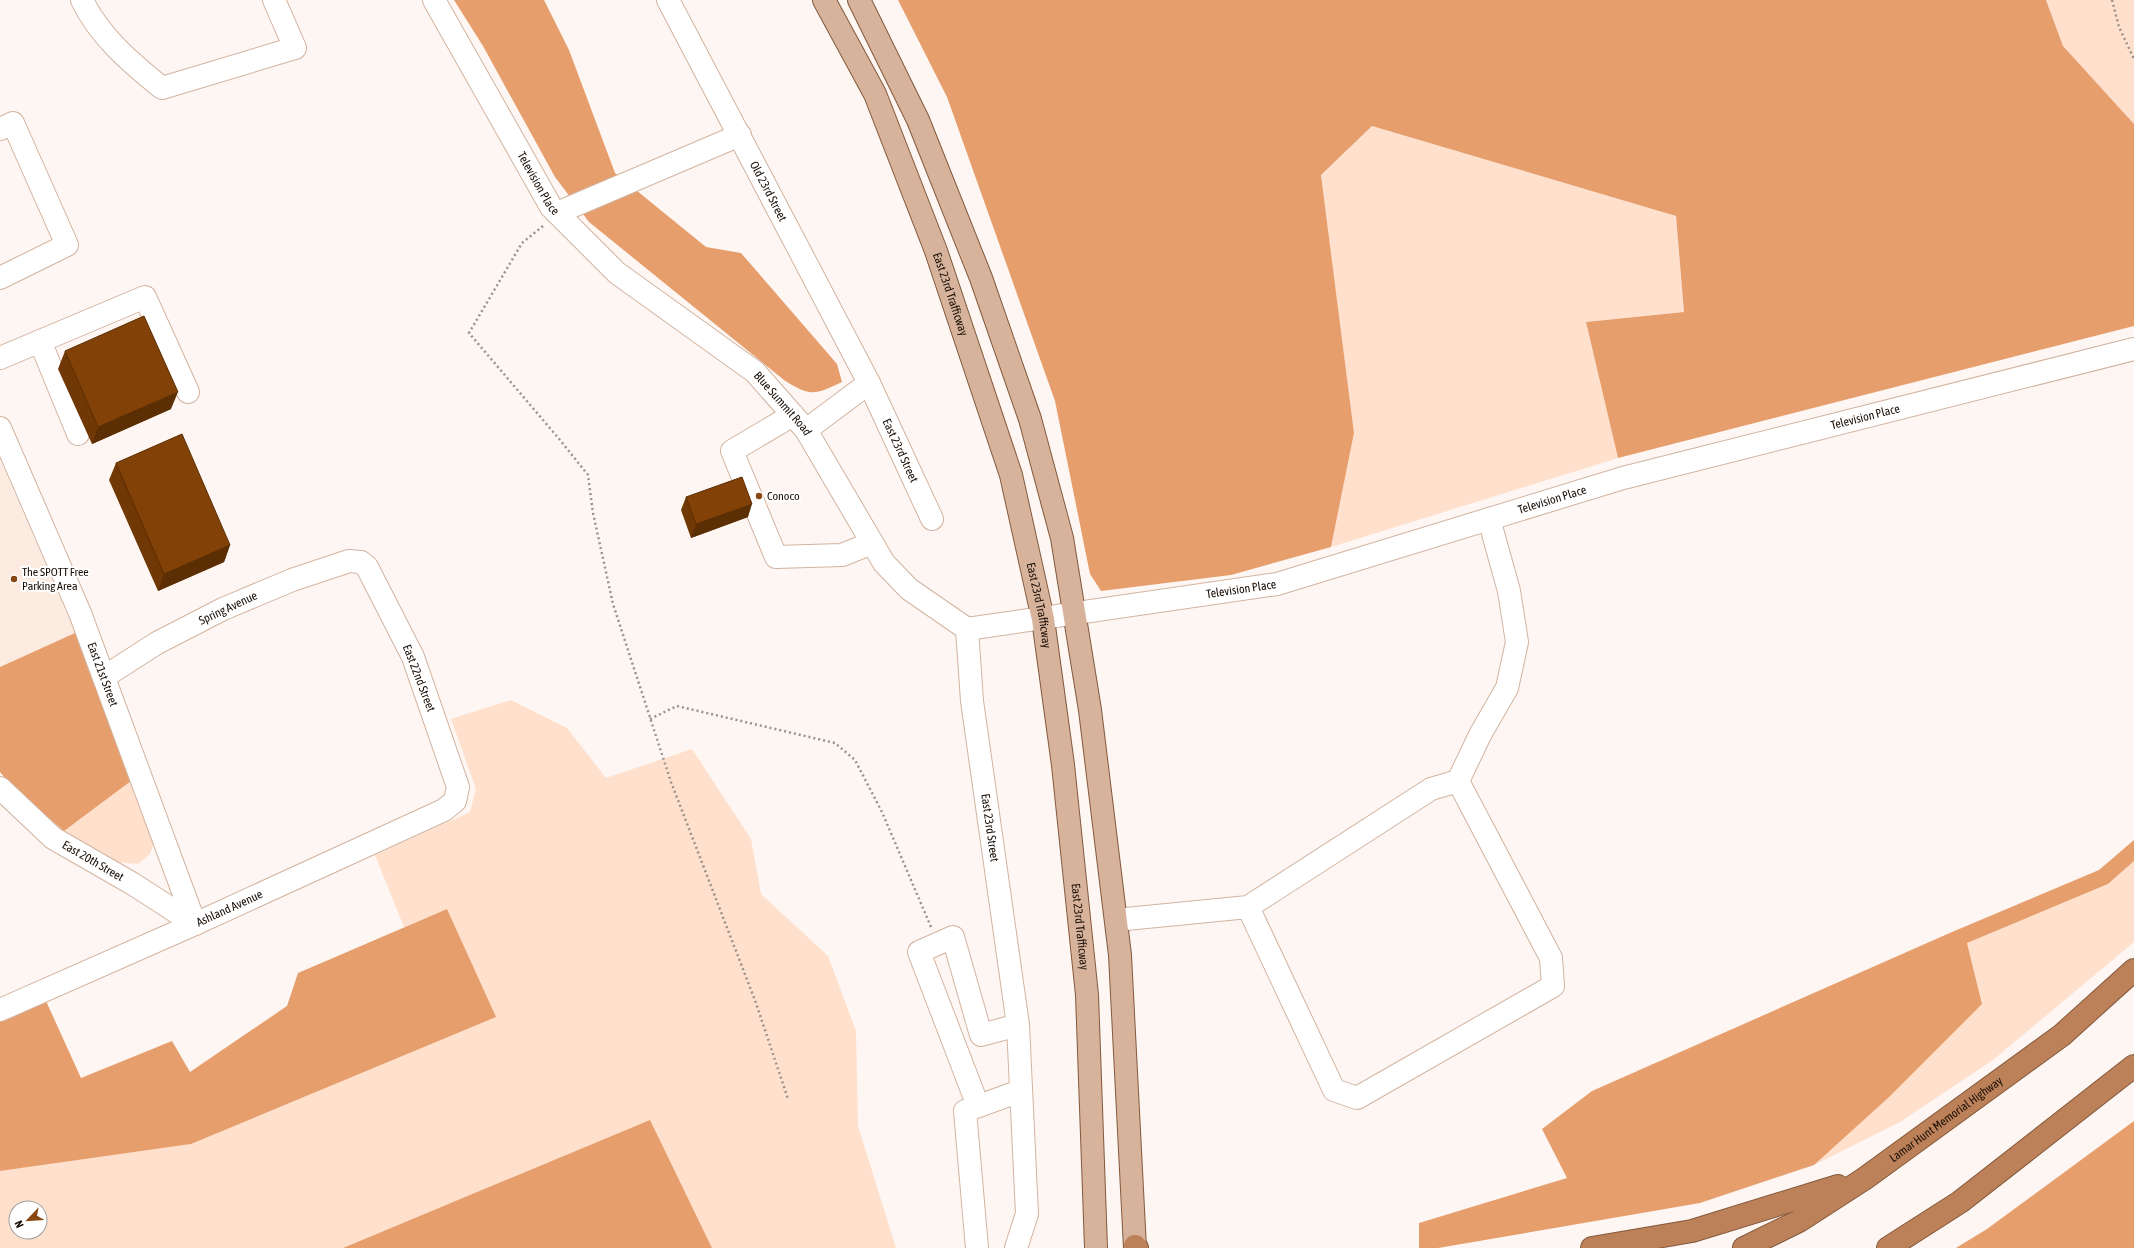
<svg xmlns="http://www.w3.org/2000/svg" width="2134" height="1248" font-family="'Asap Condensed',sans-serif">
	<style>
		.built { fill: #fbebe1 }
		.green { fill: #fee0cd; fill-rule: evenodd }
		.forest { fill: #e79e6d }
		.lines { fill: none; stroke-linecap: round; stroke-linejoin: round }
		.minor-casing { stroke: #d2b4a0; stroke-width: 24 }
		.major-casing { stroke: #83593c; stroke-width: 24 }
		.highway-casing { stroke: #83593c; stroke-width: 24 }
		.path { stroke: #9a928d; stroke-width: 2.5; stroke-dasharray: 2 3; stroke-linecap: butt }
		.minor { stroke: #fff; stroke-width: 22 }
		.major { stroke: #d7b39b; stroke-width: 22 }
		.highway { stroke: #bd8159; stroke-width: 22 }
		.wall { fill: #703805 }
		.shaded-wall { fill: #5b2e04 }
		.building { fill: #824106; stroke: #5b2e04 }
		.poi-dot { fill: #894813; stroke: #fff; stroke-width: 1.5 }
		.labels { text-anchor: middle; stroke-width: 4; stroke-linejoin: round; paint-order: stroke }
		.street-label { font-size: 12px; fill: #180e07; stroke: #fff }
		.poi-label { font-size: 12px; fill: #180e07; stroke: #fff; text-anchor: start }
	</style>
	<rect width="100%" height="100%" fill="#fdf6f2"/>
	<path class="built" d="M 0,460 L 75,633 L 0,667 Z"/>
	<path class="green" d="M 2046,0 L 2134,0 L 2134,124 L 2063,46 Z
		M 1372,126 L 1676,216 L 1684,312 L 1586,322 L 1618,458 L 1331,547 L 1354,433 L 1321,175 Z
		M 511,700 L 567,728 L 606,778 L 692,749 L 751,839 L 761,894 L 828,956 L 856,1031 L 858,1126 L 896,1248 L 712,1248 L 649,1121 L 343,1248 L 0,1248 L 0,1171 L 191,1144 L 495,1017 L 447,909 L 404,927 L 375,855 L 470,812 L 476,789 L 451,719 ZM 16,1208 L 40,1208 L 40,1232 L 16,1232 Z
		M 131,781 L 155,840 L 150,854 L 138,864 L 114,862 L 64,831 Z
		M 2134,861 L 2134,942 L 1993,1060 L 1900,1122 L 1814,1165 L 1982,1004 L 1967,943 L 2108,884 Z"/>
	<path class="forest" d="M 454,0 L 544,0 L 569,50 L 615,173 L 706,247 L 741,253 L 837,364 L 842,382 C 815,395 810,397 784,380 L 589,222 L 555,177 L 483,46 Z
		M 898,0 L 2046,0 L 2063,46 L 2134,124 L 2134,326 L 1618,458 L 1586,322 L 1684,312 L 1676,216 L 1372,126 L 1321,175 L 1354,433 L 1331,547 L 1231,575 L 1101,591 L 1090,574 L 1055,401 L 947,97 Z
		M 75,633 L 131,781 L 64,831 L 16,791 L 0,772 L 0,667 Z
		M 2134,840 L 2134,861 L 2108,884 L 1967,943 L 1982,1004 L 1888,1098 L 1814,1165 L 1700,1203 L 1438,1248 L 1419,1248 L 1419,1223 L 1567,1178 L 1542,1129 L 1592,1091 L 1952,932 L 2099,870 Z
		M 447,909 L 496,1017 L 191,1144 L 0,1171 L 0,1022 L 46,1001 L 81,1078 L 172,1041 L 190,1072 L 287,1006 L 298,973 Z
		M 650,1120 L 712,1248 L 343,1248 Z
		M 2134,1121 L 2134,1248 L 1956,1248 L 1987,1229 Z"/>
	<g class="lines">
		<defs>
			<g id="minor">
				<path d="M 82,0 C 99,36 131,63 162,88 L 295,48 L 274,0"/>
				<path id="s1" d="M 434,0 L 551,207 L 617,273 L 755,372 L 806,430 L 884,563 L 909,589 L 967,629"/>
				<path id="s2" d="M 668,0 L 869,383 L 932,519"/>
				<path d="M 0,129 L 13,123 L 67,245 L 0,278"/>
				<path d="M 557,213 L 740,135"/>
				<path d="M 40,341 L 78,434"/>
				<path d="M 0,358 L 145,297 L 188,392"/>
				<path d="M 793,415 L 732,451 L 776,557 L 842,555 L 872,543"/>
				<path id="s3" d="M 0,428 L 80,613 L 195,924"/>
				<path d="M 806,430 L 869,383"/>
				<path id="s4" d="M 967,629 L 1277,584 L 1623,478 L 2134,349"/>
				<path id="s5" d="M 967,629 L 972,701 L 1018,1025 L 1027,1214 L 1016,1248"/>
				<path d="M 1458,781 L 1481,733 L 1507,688 L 1517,642 L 1509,591 L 1489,519"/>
				<path id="s6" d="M 0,788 L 53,838 L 133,884 L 195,924"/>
				<path d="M 1116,920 L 1248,907 L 1334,1090 L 1357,1098 L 1553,986 L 1551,958 L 1458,781 L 1431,789 L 1248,907"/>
				<path id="s7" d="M 0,1010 L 195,924 L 444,810 L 455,801 L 458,787 L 413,657 L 367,567 L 361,562 L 349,561 L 292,580 L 223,609 L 157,643 L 104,677"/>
				<path d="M 978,1106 L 919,952 L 953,937 L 981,1035 L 1018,1025"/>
				<path d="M 977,1248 L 965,1111 L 1020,1091"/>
			</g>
			<g id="major">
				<path id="s8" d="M 824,0 L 875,94 L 936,251 L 1011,475 L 1043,619 L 1063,765 L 1087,995 L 1096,1248"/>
				<path d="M 859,0 L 918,120 L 981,278 L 1030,419 L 1062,538 L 1090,710 L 1120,955 L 1135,1248"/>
			</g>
			<g id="highway">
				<path d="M 1135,1246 L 1137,1248"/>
				<path d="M 1592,1248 L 1692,1231 L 1838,1186"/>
				<path id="s9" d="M 1744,1248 L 1799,1221 L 1864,1179 L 2062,1035 L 2134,970"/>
				<path d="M 1888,1248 L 1960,1202 L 2134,1066"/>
			</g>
		</defs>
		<use href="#minor" class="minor-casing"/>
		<use href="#major" class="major-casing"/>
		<use href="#highway" class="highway-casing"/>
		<path class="path" d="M 2112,0 L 2119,27 L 2134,59
			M 543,226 L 522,243 L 469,333 L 560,440 L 588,475 L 593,513 L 613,604 L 671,782 L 756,1003 L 788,1099
			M 650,719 L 677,706 L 835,743 L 855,760 L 882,812 L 931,927"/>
		<use href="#minor" class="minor"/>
		<use href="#major" class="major"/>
		<use href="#highway" class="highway"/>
	</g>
	<path class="wall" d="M 65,351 L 171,409 L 92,444 L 58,369 Z
		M 116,463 L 230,545 L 224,562 L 158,591 L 109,480 Z
		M 686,497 L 748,517 L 691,538 L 681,510 Z"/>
	<path class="shaded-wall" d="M 178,392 L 171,409 L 92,444 L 98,427 Z
		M 752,504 L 748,517 L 691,538 L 696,524 Z
		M 230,545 L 224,562 L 158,591 L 164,574 Z"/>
	<path class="building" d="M 144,316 L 178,392 L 98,427 L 65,351 Z
		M 182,434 L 230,545 L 164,574 L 116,463 Z
		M 742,477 L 752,504 L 696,524 L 686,497 Z"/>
	<g class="poi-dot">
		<circle cx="759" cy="496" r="4"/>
		<circle cx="14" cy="579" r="4"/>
	</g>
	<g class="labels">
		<g class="street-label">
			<text dy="4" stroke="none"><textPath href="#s1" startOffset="211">Television Place</textPath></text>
			<text dy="4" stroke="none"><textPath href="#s2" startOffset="216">Old 23rd Street</textPath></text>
			<text dy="4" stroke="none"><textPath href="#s8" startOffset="321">East 23rd Trafficway</textPath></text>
			<text dy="4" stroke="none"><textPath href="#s1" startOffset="543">Blue Summit Road</textPath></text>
			<text dy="4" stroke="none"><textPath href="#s4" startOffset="925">Television Place</textPath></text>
			<text dy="4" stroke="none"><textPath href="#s2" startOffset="507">East 23rd Street</textPath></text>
			<text dy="4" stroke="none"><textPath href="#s4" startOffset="601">Television Place</textPath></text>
			<text dy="4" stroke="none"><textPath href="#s4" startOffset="277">Television Place</textPath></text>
			<text dy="4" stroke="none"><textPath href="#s8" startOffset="645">East 23rd Trafficway</textPath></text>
			<text transform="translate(228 608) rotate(-25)" y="4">Spring Avenue</text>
			<text dy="4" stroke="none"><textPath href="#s3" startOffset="267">East 21st Street</textPath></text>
			<text transform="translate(419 678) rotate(69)" y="4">East 22nd Street</text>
			<text dy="4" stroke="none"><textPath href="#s5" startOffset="200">East 23rd Street</textPath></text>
			<text dy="4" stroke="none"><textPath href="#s6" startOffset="119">East 20th Street</textPath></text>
			<text dy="4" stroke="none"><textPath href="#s7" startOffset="251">Ashland Avenue</textPath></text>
			<text dy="4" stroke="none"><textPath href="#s8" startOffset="969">East 23rd Trafficway</textPath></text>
			<text dy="4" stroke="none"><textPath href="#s9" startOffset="240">Lamar Hunt Memorial Highway</textPath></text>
		</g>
		<g class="poi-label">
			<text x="767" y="500">Conoco</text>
			<text x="22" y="576">The SPOTT Free<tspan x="22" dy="14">Parking Area</tspan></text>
		</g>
	</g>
	<g transform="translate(28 1220) rotate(245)"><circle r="19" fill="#ffffff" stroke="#a39f9c"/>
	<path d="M0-3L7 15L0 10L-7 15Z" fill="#894813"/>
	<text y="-6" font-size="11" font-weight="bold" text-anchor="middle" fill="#180e07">N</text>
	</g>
</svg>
